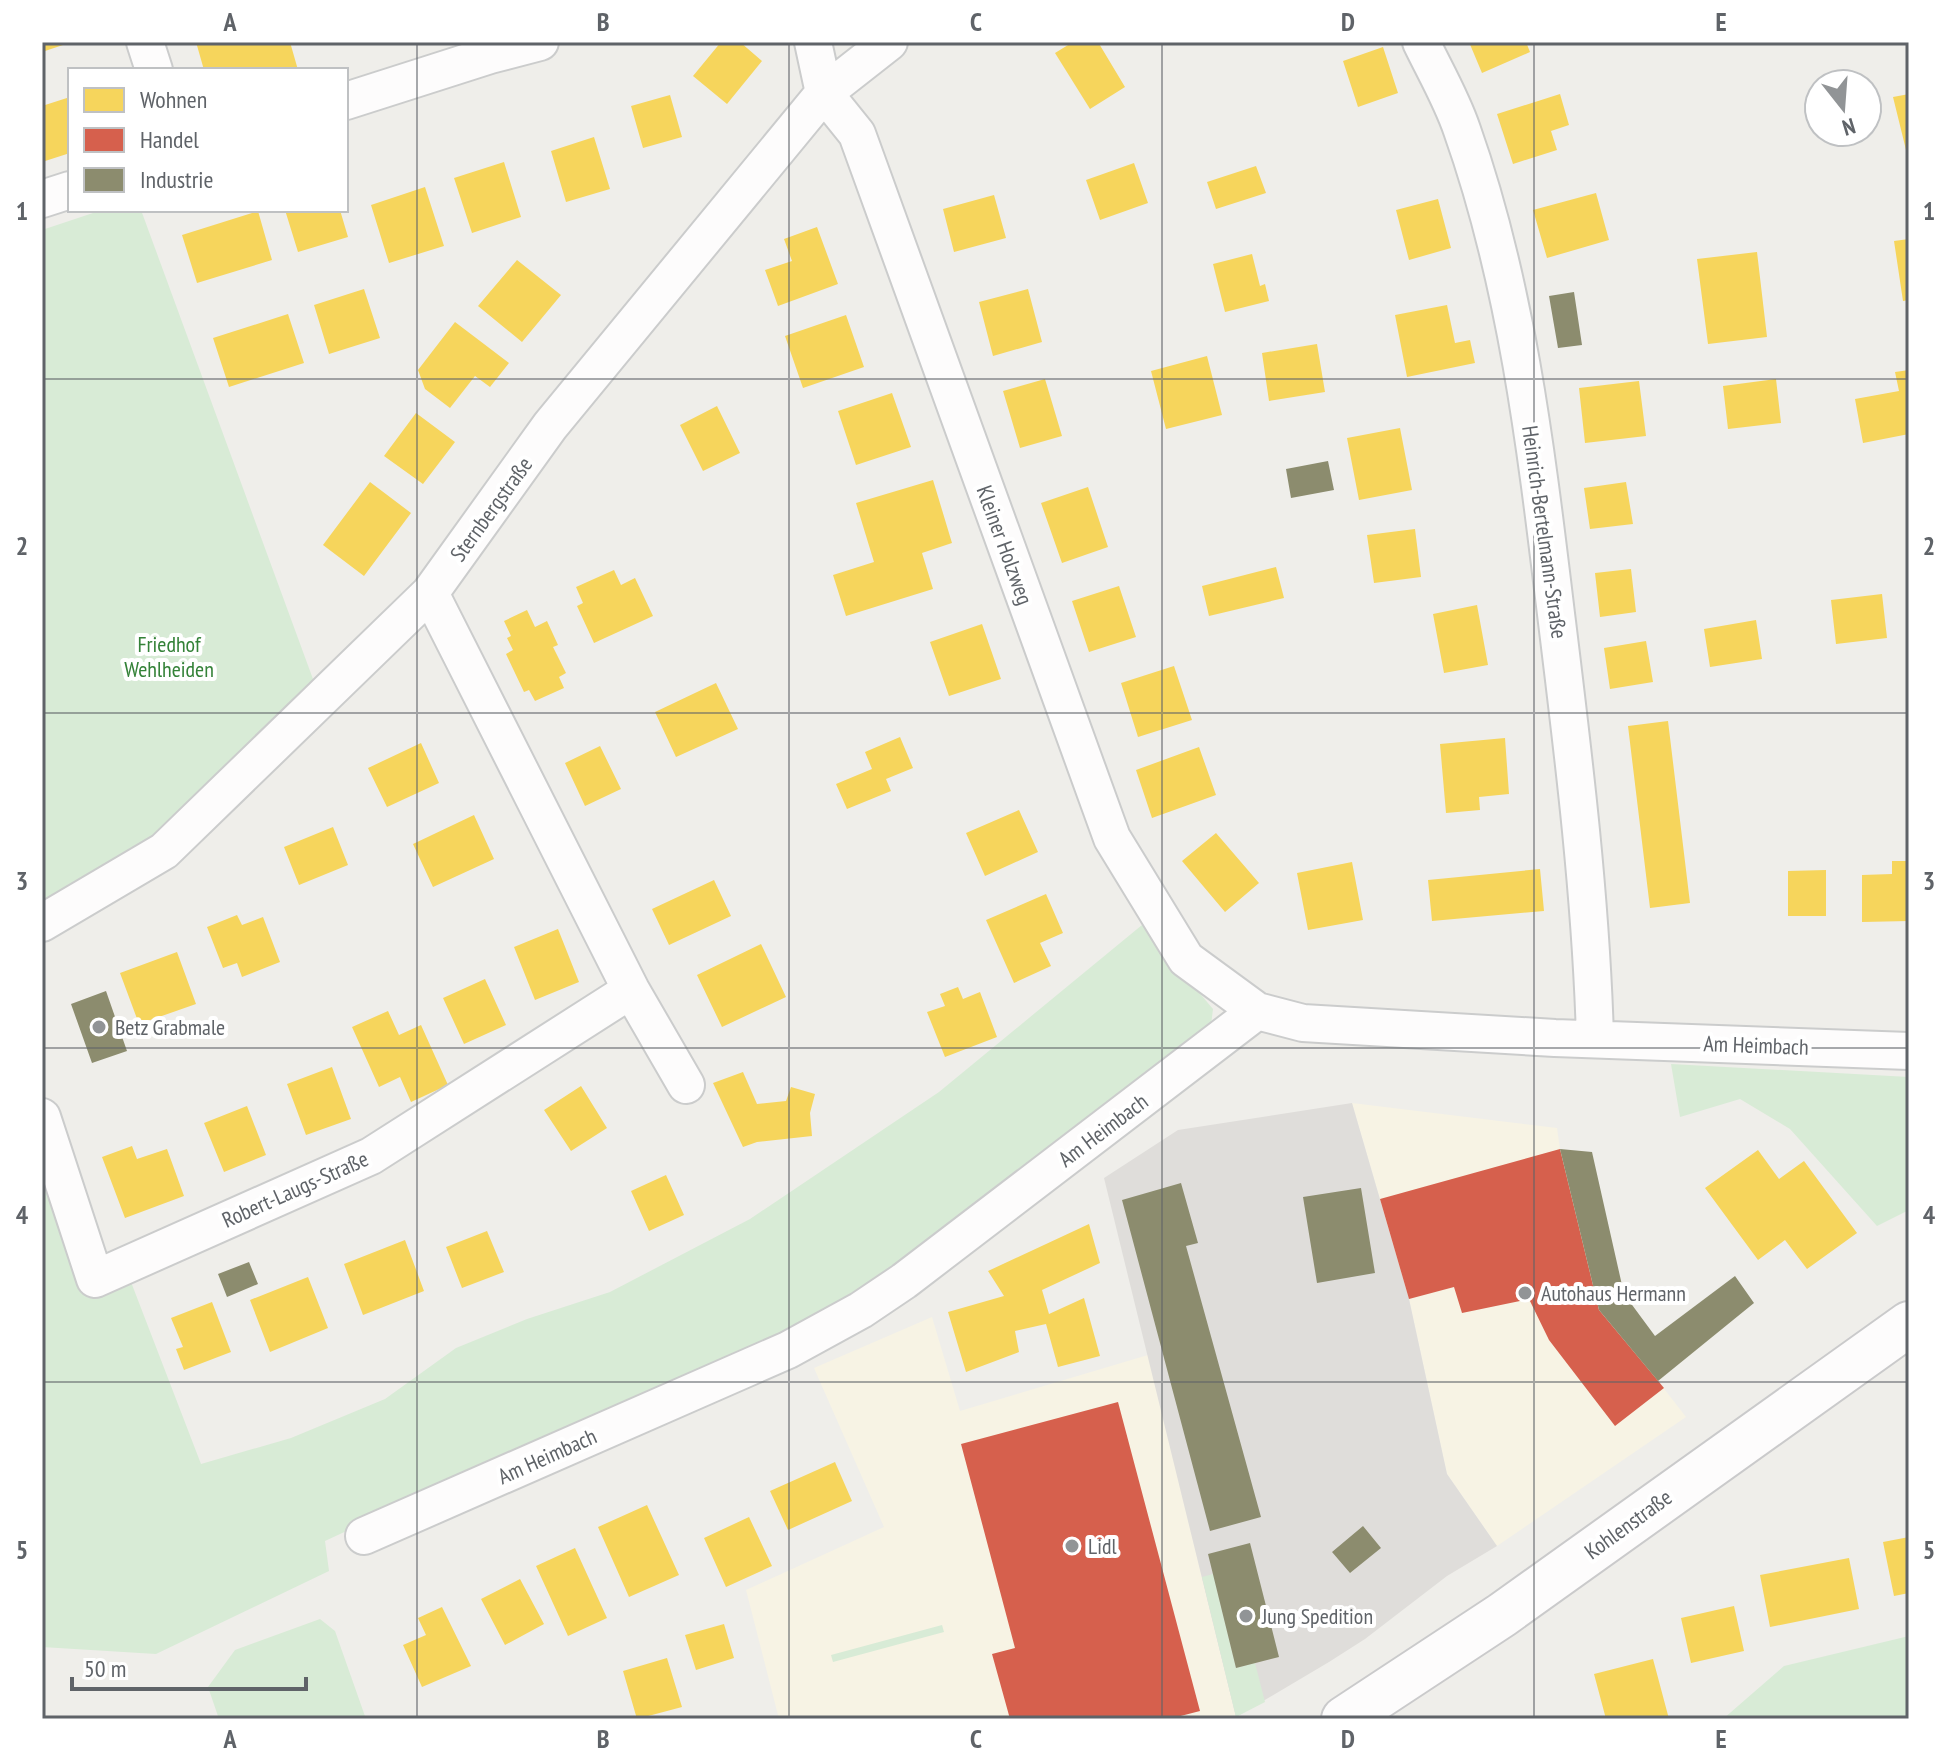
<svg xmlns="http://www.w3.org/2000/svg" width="1951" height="1761" font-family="'PT Sans Narrow',sans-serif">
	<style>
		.commercial { fill: #f7f3e4 }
		.industrial { fill: #dfddda }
		.green { fill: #d8ebd6 }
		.homes { fill: #f6d55c }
		.shops { fill: #d6604d }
		.industry { fill: #8c8c6e }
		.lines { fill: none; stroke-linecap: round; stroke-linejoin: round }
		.minor-casing { stroke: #cbcccc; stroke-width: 40 }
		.secondary-casing { stroke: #cacacb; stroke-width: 48 }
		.minor { stroke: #fdfcfc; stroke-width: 36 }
		.secondary { stroke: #fdfcfc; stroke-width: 44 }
		.grid { fill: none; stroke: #5f6368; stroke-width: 2; stroke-opacity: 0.55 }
		.poi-dot { fill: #919496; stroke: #fff; stroke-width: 3 }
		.labels { text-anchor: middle; stroke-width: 8; stroke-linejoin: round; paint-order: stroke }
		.street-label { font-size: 22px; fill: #5f6368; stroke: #fff }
		.park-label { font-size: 22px; fill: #348238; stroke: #fff }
		.poi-label { font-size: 22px; fill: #5f6368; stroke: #fff; text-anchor: start }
		.neatline { fill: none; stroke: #5f6368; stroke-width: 3 }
		.grid-label { font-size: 26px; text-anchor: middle; font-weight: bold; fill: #5f6368 }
	</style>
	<rect width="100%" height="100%" fill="#efeeea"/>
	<path class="commercial" d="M 1352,1103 L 1557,1128 L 1560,1149 L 1658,1381 L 1686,1417 L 1497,1546 L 1447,1474 L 1409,1299 Z
		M 932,1317 L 960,1411 L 1148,1355 L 1236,1717 L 1231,1719 L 779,1719 L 746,1590 L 884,1527 L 814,1368 Z"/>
	<path class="industrial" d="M 1352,1103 L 1409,1299 L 1447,1474 L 1497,1546 L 1447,1576 L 1365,1639 L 1329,1662 L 1236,1717 L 1104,1178 L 1178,1130 Z"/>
	<path class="green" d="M 102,210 L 141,210 L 317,690 L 155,844 L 42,908 L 42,230 Z
		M 1142,925 L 1213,1009 L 1210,1033 L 940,1238 L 822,1317 L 527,1447 L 325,1541 L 329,1571 L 156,1654 L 42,1647 L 42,1162 L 86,1293 L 131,1282 L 201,1464 L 291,1438 L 385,1399 L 456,1348 L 527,1319 L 610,1292 L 750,1219 L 939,1092 Z
		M 1671,1064 L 1909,1077 L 1909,1210 L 1877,1226 L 1790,1129 L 1740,1099 L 1680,1117 Z
		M 1213,1574 L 1236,1668 L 1255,1663 L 1265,1702 L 1236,1717 L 1202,1577 Z
		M 320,1619 L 335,1631 L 366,1719 L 219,1719 L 208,1687 L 235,1650 Z
		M 942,1625 L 944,1632 L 833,1662 L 831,1655 Z
		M 1909,1636 L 1909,1719 L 1723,1719 L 1784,1666 Z"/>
	<path class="homes" d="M 42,42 L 62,42 L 63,45 L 42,52 Z
		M 196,42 L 290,42 L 298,70 L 204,70 Z
		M 721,42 L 740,42 L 762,61 L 727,104 L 693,76 Z
		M 1073,42 L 1098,42 L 1125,87 L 1090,109 L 1055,53 Z
		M 1469,42 L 1526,42 L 1530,52 L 1482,73 Z
		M 1383,47 L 1398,93 L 1358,107 L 1343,61 Z
		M 1560,94 L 1569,125 L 1551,131 L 1557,150 L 1513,164 L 1497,114 Z
		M 1909,94 L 1909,158 L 1908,158 L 1893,97 Z
		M 670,95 L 682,137 L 643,148 L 631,106 Z
		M 70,97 L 70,153 L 42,162 L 42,106 Z
		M 594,137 L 610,189 L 566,202 L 551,151 Z
		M 504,162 L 521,217 L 472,233 L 454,178 Z
		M 1134,163 L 1148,203 L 1100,220 L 1086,180 Z
		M 1256,166 L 1266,193 L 1216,209 L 1207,182 Z
		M 425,187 L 444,246 L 389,263 L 371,205 Z
		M 1596,193 L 1609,240 L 1547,258 L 1533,210 Z
		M 994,195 L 1006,238 L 954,252 L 943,209 Z
		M 1438,199 L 1451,248 L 1409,260 L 1396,210 Z
		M 285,210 L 340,210 L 348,237 L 298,252 Z
		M 258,211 L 272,260 L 197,283 L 182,235 Z
		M 817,227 L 838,284 L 778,306 L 765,270 L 792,261 L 784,239 Z
		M 1909,239 L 1909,300 L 1903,301 L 1894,241 Z
		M 1757,252 L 1767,337 L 1708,344 L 1697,259 Z
		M 1252,254 L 1260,286 L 1265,284 L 1269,301 L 1225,312 L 1213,264 Z
		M 517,260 L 561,295 L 522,342 L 478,306 Z
		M 364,289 L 380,338 L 329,354 L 314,305 Z
		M 1028,289 L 1042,342 L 993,356 L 979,302 Z
		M 1447,305 L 1455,343 L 1470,340 L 1475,363 L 1407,377 L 1395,315 Z
		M 288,314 L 304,363 L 229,387 L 213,338 Z
		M 846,315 L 864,367 L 803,388 L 785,336 Z
		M 455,322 L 509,363 L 490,387 L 475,376 L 450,408 L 425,389 L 418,370 Z
		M 1317,344 L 1325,392 L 1269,401 L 1262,353 Z
		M 1207,356 L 1222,415 L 1166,429 L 1151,371 Z
		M 1909,370 L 1909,434 L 1863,443 L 1855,399 L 1899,391 L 1895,372 Z
		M 1045,379 L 1062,436 L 1020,448 L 1003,391 Z
		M 1776,379 L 1781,423 L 1728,429 L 1723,386 Z
		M 1639,381 L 1646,436 L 1585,443 L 1579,388 Z
		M 892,393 L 911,447 L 856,465 L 838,411 Z
		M 717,406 L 740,453 L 703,471 L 680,425 Z
		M 416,413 L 455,442 L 423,484 L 384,456 Z
		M 1400,428 L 1412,490 L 1359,500 L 1347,438 Z
		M 933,480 L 952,543 L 922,553 L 933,589 L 846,616 L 833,575 L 874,562 L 856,503 Z
		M 370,482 L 411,513 L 364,576 L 323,545 Z
		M 1626,482 L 1633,524 L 1590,529 L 1584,488 Z
		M 1088,487 L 1108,547 L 1062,563 L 1041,503 Z
		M 1415,529 L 1421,577 L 1374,583 L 1367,535 Z
		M 1276,567 L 1284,598 L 1209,616 L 1202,586 Z
		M 1631,569 L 1636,612 L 1600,617 L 1595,573 Z
		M 614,570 L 621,585 L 635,578 L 653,616 L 594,643 L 577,606 L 583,603 L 576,587 Z
		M 1119,586 L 1136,637 L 1089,652 L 1072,601 Z
		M 1882,594 L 1887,638 L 1836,644 L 1831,600 Z
		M 1477,605 L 1488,665 L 1444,673 L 1433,614 Z
		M 527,610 L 535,627 L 547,621 L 558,645 L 553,647 L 566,673 L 559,677 L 564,688 L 535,701 L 529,690 L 524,692 L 506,654 L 513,650 L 507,638 L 511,636 L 504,621 Z
		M 1756,620 L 1762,659 L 1710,667 L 1704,629 Z
		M 982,624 L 1001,679 L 949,696 L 930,642 Z
		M 1646,641 L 1653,682 L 1610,689 L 1604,648 Z
		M 1174,666 L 1192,720 L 1138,737 L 1121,683 Z
		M 716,683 L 738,729 L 676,757 L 655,712 Z
		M 1668,721 L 1690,903 L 1650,908 L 1628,726 Z
		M 900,737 L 913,768 L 886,779 L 891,791 L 847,809 L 836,784 L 872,769 L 865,752 Z
		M 1505,738 L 1509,794 L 1479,797 L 1480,810 L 1446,813 L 1440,744 Z
		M 421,743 L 439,783 L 387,807 L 368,768 Z
		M 600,746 L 621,789 L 585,806 L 565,763 Z
		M 1199,747 L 1216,795 L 1152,818 L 1136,770 Z
		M 1019,810 L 1038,852 L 985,876 L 966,833 Z
		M 474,815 L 494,859 L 433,887 L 413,844 Z
		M 333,827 L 348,865 L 299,885 L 284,847 Z
		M 1216,833 L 1259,883 L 1225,912 L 1182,861 Z
		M 1892,861 L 1909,861 L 1909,921 L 1862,922 L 1862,875 L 1892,874 Z
		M 1352,862 L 1363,920 L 1308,930 L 1297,873 Z
		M 1540,869 L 1544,911 L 1432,921 L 1428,880 Z
		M 1826,870 L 1826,916 L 1788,916 L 1788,871 Z
		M 714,880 L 731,916 L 669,945 L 652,909 Z
		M 1046,894 L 1063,933 L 1040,943 L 1051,966 L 1014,983 L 986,920 Z
		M 237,915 L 242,925 L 263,917 L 280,962 L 242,977 L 237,963 L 223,968 L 207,927 Z
		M 558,929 L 579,982 L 535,1000 L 514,947 Z
		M 761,944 L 786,997 L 722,1027 L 697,975 Z
		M 177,952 L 196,1004 L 139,1024 L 120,973 Z
		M 485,979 L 506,1025 L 464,1044 L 443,998 Z
		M 958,987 L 963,999 L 980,992 L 997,1037 L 945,1057 L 927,1012 L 945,1006 L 940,994 Z
		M 388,1011 L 399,1035 L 421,1025 L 448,1085 L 411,1102 L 400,1077 L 379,1087 L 352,1027 Z
		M 332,1067 L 351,1119 L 306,1135 L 287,1084 Z
		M 743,1072 L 757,1104 L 786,1101 L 791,1087 L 815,1094 L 810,1113 L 812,1136 L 757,1142 L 743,1147 L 713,1083 Z
		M 581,1086 L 607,1128 L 571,1151 L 544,1110 Z
		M 247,1106 L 266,1155 L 224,1172 L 204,1123 Z
		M 132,1146 L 137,1159 L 167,1149 L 184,1196 L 125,1218 L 102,1157 Z
		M 1758,1150 L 1779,1179 L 1804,1161 L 1857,1233 L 1807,1269 L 1785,1240 L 1758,1260 L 1705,1188 Z
		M 666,1175 L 684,1215 L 649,1231 L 631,1191 Z
		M 1089,1224 L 1100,1263 L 1042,1290 L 1049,1314 L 1084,1298 L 1100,1356 L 1058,1367 L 1046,1324 L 1015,1331 L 1019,1352 L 966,1372 L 948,1312 L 1004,1296 L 988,1271 Z
		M 487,1231 L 504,1272 L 462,1288 L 446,1247 Z
		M 405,1240 L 424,1291 L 363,1315 L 344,1264 Z
		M 308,1277 L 328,1328 L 270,1352 L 250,1300 Z
		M 212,1302 L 231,1352 L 184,1370 L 176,1349 L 183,1347 L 171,1318 Z
		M 835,1462 L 852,1501 L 788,1530 L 770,1491 Z
		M 647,1505 L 679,1575 L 629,1597 L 598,1527 Z
		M 749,1517 L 772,1566 L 726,1587 L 704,1538 Z
		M 1909,1537 L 1909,1593 L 1894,1596 L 1883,1542 Z
		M 575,1548 L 607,1618 L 568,1636 L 536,1566 Z
		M 1849,1558 L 1859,1609 L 1770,1627 L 1760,1575 Z
		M 520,1579 L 544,1624 L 505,1645 L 481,1599 Z
		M 1734,1606 L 1744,1651 L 1691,1663 L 1681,1618 Z
		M 442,1607 L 471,1666 L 422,1687 L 403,1645 L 426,1635 L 418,1618 Z
		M 724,1624 L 734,1658 L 696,1670 L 685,1635 Z
		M 667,1658 L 682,1707 L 637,1719 L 623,1671 Z
		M 1653,1659 L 1669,1719 L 1606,1719 L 1594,1674 Z"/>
	<path class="shops" d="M 1560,1149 L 1599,1310 L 1664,1388 L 1615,1426 L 1549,1340 L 1529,1299 L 1462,1313 L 1454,1287 L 1409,1299 L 1380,1199 Z
		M 1118,1402 L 1200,1711 L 1169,1719 L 1010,1719 L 992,1654 L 1015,1648 L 961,1444 Z"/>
	<path class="industry" d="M 1574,292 L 1582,345 L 1558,348 L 1549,296 Z
		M 1328,461 L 1334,490 L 1291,498 L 1286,469 Z
		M 106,991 L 127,1051 L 92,1063 L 71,1004 Z
		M 1560,1149 L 1592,1152 L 1624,1294 L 1655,1336 L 1735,1276 L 1754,1303 L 1658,1381 L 1599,1310 Z
		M 1181,1183 L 1198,1243 L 1186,1246 L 1261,1517 L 1210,1531 L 1122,1200 Z
		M 1361,1188 L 1375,1273 L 1317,1283 L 1303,1197 Z
		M 249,1262 L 258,1284 L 227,1297 L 218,1274 Z
		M 1363,1526 L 1381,1548 L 1350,1573 L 1332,1552 Z
		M 1250,1543 L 1279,1657 L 1236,1668 L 1208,1554 Z"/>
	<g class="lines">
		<defs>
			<path id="minor" d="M 145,42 L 154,70
				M 813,42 L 824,93 L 857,134 L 1112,838 L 1186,959 L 1257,1011 L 1303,1023 L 1555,1038 L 1909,1051
				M 1421,42 C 1435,71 1452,100 1462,130 C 1518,288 1537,457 1557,622 C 1574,760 1591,899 1595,1038
				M 346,101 L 490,55 L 540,42
				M 42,199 L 70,190
				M 430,593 L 631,990 L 686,1085
				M 42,923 L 164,851 L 430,593 L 550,426 L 824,93 L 889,42
				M 42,1117 L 95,1279 L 371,1156 L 631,990
				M 364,1536 L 788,1350 L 861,1310 L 904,1281 L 1257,1011"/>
			<path id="secondary" d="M 1344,1719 L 1502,1615 L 1909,1324"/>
		</defs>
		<use href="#minor" class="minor-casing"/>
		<use href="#secondary" class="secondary-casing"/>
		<use href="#minor" class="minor"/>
		<use href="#secondary" class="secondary"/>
	</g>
	<path class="grid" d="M 417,42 L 417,1719M 789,42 L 789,1719M 1162,42 L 1162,1719M 1534,42 L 1534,1719M 42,379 L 1909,379M 42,713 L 1909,713M 42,1048 L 1909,1048M 42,1382 L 1909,1382"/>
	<g class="poi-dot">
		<circle cx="99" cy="1027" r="8"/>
		<circle cx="1525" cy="1293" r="8"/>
		<circle cx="1072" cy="1546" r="8"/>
		<circle cx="1246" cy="1616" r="8"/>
	</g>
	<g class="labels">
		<g class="street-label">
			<text transform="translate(491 509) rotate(-54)" y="8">Sternbergstraße</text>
			<text transform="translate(1545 532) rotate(82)" y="8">Heinrich-Bertelmann-Straße</text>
			<text transform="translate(1005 545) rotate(70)" y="8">Kleiner Holzweg</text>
			<text transform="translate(1756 1045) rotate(2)" y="8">Am Heimbach</text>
			<text transform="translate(1103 1130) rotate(-37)" y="8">Am Heimbach</text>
			<text transform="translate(295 1189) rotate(-24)" y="8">Robert-Laugs-Straße</text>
			<text transform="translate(547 1456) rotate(-24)" y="8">Am Heimbach</text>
			<text transform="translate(1628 1524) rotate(-36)" y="8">Kohlenstraße</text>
		</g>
		<g class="park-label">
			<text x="169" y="652">Friedhof<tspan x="169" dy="25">Wehlheiden</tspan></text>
		</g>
		<g class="poi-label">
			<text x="115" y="1035">Betz Grabmale</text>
			<text x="1541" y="1301">Autohaus Hermann</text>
			<text x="1088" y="1554">Lidl</text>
			<text x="1262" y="1624">Jung Spedition</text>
		</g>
	</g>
	<rect width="1951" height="1761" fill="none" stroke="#ffffff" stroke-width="88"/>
	<rect x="68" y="68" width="280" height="144" fill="#ffffff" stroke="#bfc1c3" stroke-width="2"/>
	<rect x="84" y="88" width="40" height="24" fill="#f6d55c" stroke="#bfc1c3" stroke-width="2"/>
	<text x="140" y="108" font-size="24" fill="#5f6368">Wohnen</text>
	<rect x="84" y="128" width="40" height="24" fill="#d6604d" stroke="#bfc1c3" stroke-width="2"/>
	<text x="140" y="148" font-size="24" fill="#5f6368">Handel</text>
	<rect x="84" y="168" width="40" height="24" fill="#8c8c6e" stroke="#bfc1c3" stroke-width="2"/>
	<text x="140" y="188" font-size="24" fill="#5f6368">Industrie</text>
	<g transform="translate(1843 108) rotate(163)"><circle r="38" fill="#ffffff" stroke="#bfc1c3" stroke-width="2"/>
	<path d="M0-6L14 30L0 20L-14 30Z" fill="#919496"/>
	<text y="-12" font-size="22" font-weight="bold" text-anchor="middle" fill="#5f6368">N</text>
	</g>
	<path d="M72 1677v12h234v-12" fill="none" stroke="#5f6368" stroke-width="4"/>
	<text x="84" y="1677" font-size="24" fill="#5f6368" stroke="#ffffff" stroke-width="6" paint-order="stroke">50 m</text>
	<rect x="44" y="44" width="1863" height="1673" class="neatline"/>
	<g class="grid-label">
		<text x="230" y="31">A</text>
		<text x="603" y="31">B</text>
		<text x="976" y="31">C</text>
		<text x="1348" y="31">D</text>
		<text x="1721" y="31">E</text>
		<text x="22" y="220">1</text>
		<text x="1929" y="220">1</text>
		<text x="22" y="555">2</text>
		<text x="1929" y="555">2</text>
		<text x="22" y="890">3</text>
		<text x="1929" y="890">3</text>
		<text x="22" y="1224">4</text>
		<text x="1929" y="1224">4</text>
		<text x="22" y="1559">5</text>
		<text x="1929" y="1559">5</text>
		<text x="230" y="1748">A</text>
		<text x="603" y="1748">B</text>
		<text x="976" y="1748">C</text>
		<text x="1348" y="1748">D</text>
		<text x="1721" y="1748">E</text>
	</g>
</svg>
